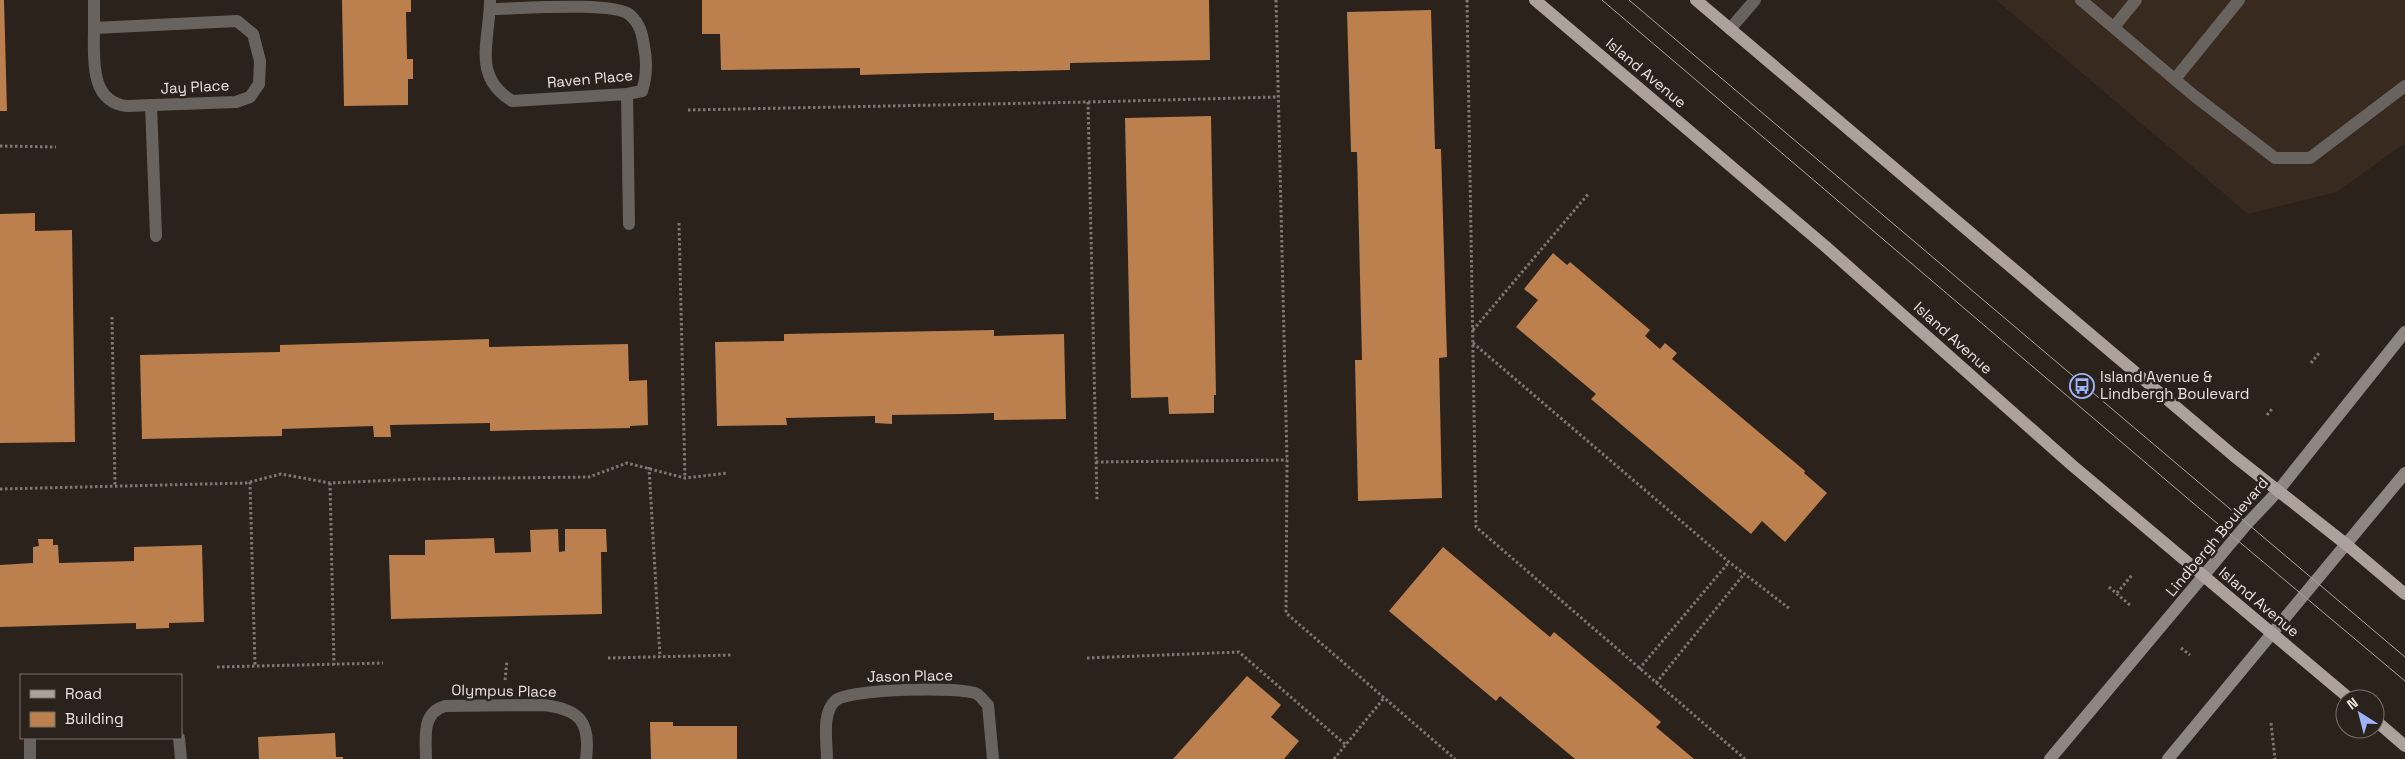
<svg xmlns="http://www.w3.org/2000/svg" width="2405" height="759" font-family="'Space Grotesk',sans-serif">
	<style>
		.built { fill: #382a1f }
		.building { fill: #bb804e }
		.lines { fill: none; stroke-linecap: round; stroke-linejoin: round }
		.path { stroke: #7f7771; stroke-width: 3; stroke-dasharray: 2.5 2.5; stroke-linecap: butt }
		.lane { stroke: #68635f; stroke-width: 12 }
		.street { stroke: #68635f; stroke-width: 12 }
		.secondary { stroke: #8e8781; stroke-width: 12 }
		.primary { stroke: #aca29b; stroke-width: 12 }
		.tram { stroke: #aaa39e; stroke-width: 1 }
		.labels { text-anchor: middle; stroke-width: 5; stroke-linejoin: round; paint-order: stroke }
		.street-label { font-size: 15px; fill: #ebe5e0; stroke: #2b221b }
		.poi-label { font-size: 15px; fill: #ebe5e0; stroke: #2b221b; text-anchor: start }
	</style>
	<rect width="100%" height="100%" fill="#2b221b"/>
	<path class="built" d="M 1996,0 L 2405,0 L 2405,143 L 2337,192 L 2248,214 Z"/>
	<path class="building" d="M 0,0 L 4,0 L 7,111 L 0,111 Z
		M 342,0 L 411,0 L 411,12 L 406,12 L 407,59 L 413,59 L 413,79 L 408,79 L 408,105 L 344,106 Z
		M 702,0 L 1209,0 L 1210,60 L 1070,63 L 1070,70 L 930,73 L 860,75 L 860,68 L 721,70 L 720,34 L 702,34 Z
		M 1431,10 L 1435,149 L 1441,149 L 1447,357 L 1439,358 L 1442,498 L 1358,501 L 1355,360 L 1362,360 L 1357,152 L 1351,152 L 1347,12 Z
		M 1211,116 L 1216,395 L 1214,395 L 1214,413 L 1169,414 L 1168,397 L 1131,398 L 1125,118 Z
		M 35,213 L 35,231 L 72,230 L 75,442 L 0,443 L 0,214 Z
		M 1553,253 L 1567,265 L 1570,262 L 1650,330 L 1645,336 L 1660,349 L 1665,343 L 1677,353 L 1672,359 L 1805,471 L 1804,473 L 1827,493 L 1785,542 L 1762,521 L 1751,534 L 1591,399 L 1596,394 L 1516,327 L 1538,300 L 1524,289 Z
		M 994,330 L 994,336 L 1064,334 L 1066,419 L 994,420 L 994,413 L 961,414 L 892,415 L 892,424 L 875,423 L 875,416 L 786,418 L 787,425 L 717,426 L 715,342 L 784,341 L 784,334 Z
		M 489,339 L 489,347 L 628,344 L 629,381 L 647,380 L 648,425 L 630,426 L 630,428 L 490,431 L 490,423 L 390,425 L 391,437 L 374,437 L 373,426 L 282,429 L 282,436 L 142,439 L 140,355 L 280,352 L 280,345 Z
		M 558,529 L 559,552 L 565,551 L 565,529 L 606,529 L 607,552 L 601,552 L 602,614 L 391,619 L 389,555 L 425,555 L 425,540 L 494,538 L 495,553 L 531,552 L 530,530 Z
		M 38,539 L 53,539 L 53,545 L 58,545 L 59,563 L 134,561 L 134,547 L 202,545 L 204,622 L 169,623 L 169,628 L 136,629 L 136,623 L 0,627 L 0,565 L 33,563 L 33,547 L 39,546 Z
		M 1443,547 L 1550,637 L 1554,632 L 1634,699 L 1661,722 L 1656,727 L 1694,759 L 1575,759 L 1500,696 L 1496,701 L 1416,634 L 1389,611 Z
		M 1247,676 L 1281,705 L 1271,717 L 1299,741 L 1284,759 L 1173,759 Z
		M 650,722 L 673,722 L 673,726 L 737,726 L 737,759 L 651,759 Z
		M 335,733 L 336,757 L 343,757 L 343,759 L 259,759 L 258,737 Z"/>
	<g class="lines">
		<path class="path" d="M 1276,0 L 1287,460 L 1286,613 L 1455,759
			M 1467,0 L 1476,527 L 1745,759
			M 1088,102 L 1277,97
			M 688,110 L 1088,102 L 1097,500
			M 0,146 L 56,147
			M 679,223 L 685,478
			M 112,317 L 115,486
			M 1473,330 L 1589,193
			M 1473,343 L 1729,562 L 1790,609
			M 2311,363 L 2319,353
			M 2267,415 L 2272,409
			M 1096,462 L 1287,460
			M 649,467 L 660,657
			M 250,482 L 255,666
			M 330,483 L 334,665
			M 0,489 L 246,483 L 281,474 L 330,483 L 420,479 L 589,477 L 627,463 L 685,478 L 728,473
			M 2109,587 L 2131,606
			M 2117,593 L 2132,575
			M 2181,648 L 2190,655
			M 608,658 L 733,655
			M 1087,658 L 1239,652 L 1346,745
			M 217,667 L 383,663
			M 1639,669 L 1729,562
			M 505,680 L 507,660
			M 1656,683 L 1744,574
			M 2271,723 L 2275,759
			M 1334,759 L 1384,698"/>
		<path class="lane" d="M 2081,0 L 2192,94 L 2275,158 L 2310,158 L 2405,86
			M 2114,27 L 2136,0
			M 1730,29 L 1755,0
			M 2175,79 L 2239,0
			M 627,94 L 629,224
			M 151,105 L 156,236"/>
		<path class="street" d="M 94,0 L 94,28
			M 490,0 C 490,40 471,76 512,101 L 627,94 L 642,91 C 647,76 647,61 644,46 C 642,33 640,24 630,15 C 614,1 515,9 490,9
			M 237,21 L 253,34 L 260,61 L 259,84 L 250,97 L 236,102 L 127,106 C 89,102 94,57 94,28 Z
			M 30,738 L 30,759
			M 179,738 L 181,759
			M 426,759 C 426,738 421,713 445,706 L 543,705 C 579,709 591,721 586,759
			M 827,759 C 827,741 821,713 836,700 C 850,689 962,686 977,694 C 981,696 984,702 988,705 L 993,759"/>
		<path class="secondary" d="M 2050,759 L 2246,525 L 2278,491 L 2405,332
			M 2168,759 L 2405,473"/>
		<path class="primary" d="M 1535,0 L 1825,246 L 2073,466 L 2350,699
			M 1696,0 L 2234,456 L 2347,545 L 2405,594
			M 2375,720 L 2405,746"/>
		<path class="tram" d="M 1602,0 L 2193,503 L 2405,681
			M 1629,0 L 2405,657"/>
	</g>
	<defs>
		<symbol id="bus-ring" viewBox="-11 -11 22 22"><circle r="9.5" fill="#2b221b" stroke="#9db4fd" stroke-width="1.5"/><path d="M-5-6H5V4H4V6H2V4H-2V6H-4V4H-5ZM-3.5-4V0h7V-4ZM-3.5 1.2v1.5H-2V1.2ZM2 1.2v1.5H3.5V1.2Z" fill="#9db4fd"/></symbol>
	</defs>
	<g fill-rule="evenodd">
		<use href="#bus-ring" x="2068" y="372" width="28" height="28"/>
	</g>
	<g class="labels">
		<g class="street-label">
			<text transform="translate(1646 73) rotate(40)" y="5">Island Avenue</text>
			<text transform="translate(590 79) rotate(-5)" y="5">Raven Place</text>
			<text transform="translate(195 87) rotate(-3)" y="5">Jay Place</text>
			<text transform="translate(1953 338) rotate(42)" y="5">Island Avenue</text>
			<text transform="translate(2217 537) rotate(-50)" y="5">Lindbergh Boulevard</text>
			<text transform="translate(2259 602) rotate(40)" y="5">Island Avenue</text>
			<text transform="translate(910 676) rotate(-1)" y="5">Jason Place</text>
			<text transform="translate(504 691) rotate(1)" y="5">Olympus Place</text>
		</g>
		<g class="poi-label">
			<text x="2100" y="382">Island Avenue &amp;<tspan x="2100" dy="17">Lindbergh Boulevard</tspan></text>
		</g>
	</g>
	<rect x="20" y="674" width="162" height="65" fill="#2b221b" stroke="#78706a"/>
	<rect x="30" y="690" width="25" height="8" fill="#aca29b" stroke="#78706a"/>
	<text x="65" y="699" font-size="15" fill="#ebe5e0">Road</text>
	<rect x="30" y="712" width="25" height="15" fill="#bb804e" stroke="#78706a"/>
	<text x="65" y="724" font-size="15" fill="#ebe5e0">Building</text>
	<g transform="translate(2360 714) rotate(324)"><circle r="24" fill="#2b221b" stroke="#78706a"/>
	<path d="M0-4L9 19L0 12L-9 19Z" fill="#9db4fd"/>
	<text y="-8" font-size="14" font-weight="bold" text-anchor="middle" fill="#ebe5e0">N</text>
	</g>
</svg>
